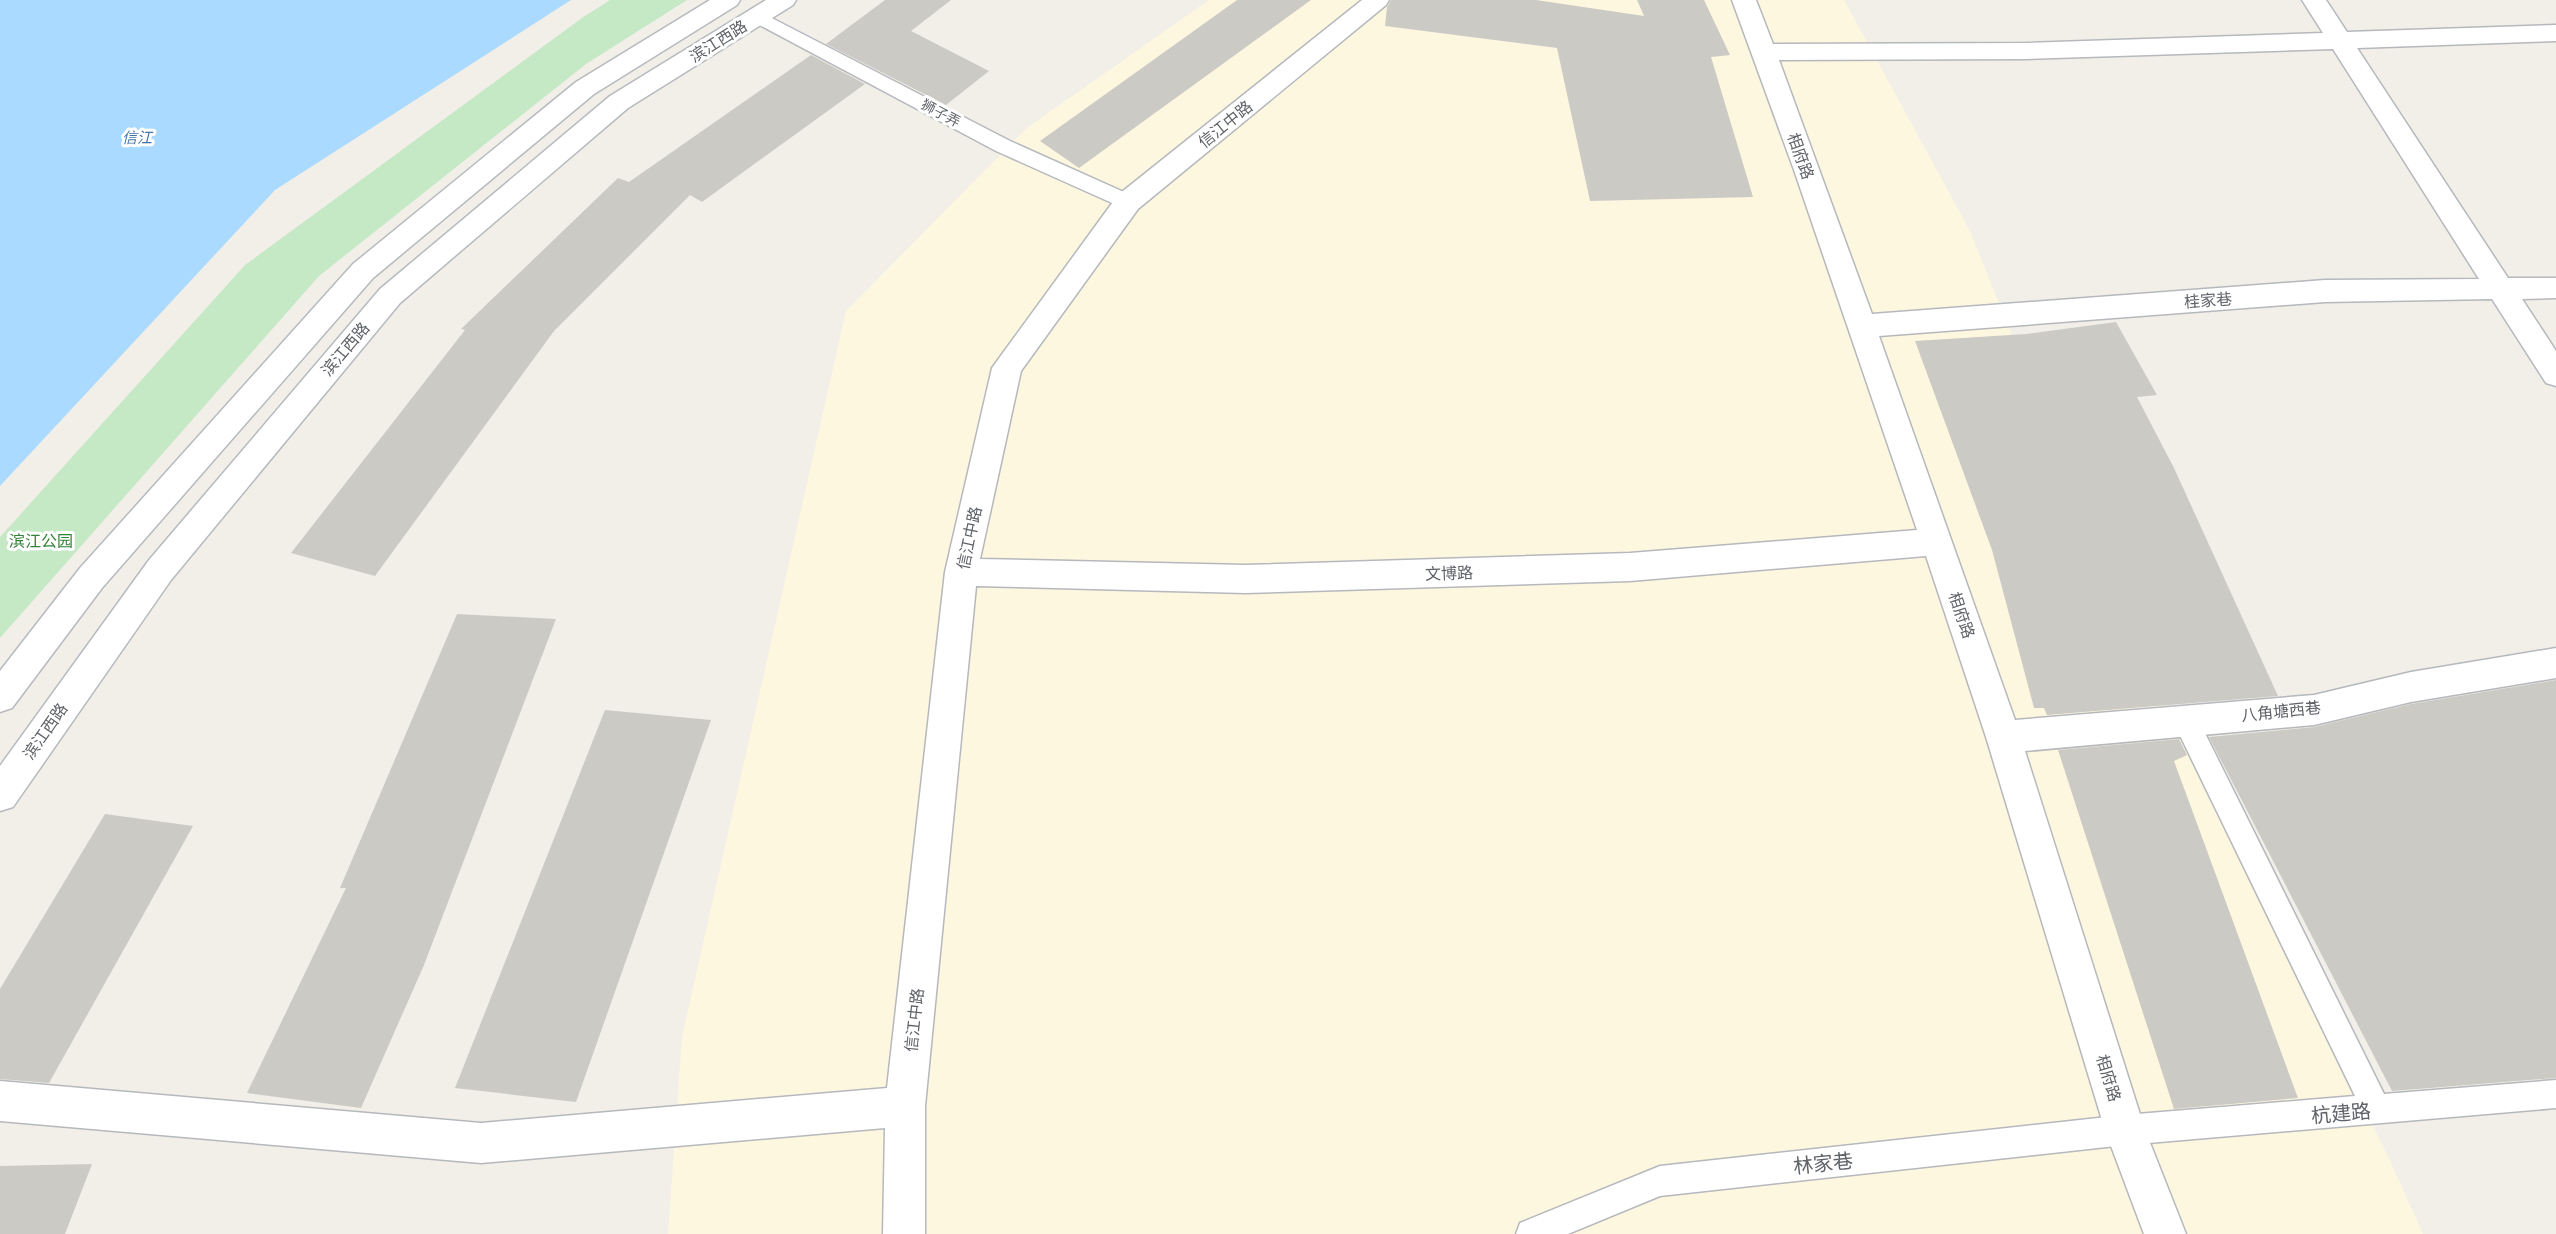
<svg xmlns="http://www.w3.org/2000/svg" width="2556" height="1234" font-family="'Archivo Narrow','Noto Sans SC',sans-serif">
	<rect width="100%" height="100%" fill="#f1efe8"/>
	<polygon fill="#fef7e0" points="1209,0 1844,0 1970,231 2146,670 2390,1161 2423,1234 668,1234 682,1037 846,311 1027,128"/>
	<polygon fill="#c5e8c5" points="610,0 687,0 586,64 319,276 0,638 0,537 245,265 582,18"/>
	<polygon fill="#aadaff" points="0,0 571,0 275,190 0,486"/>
	<g fill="#cccac5">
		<polygon points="885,0 951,0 911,31 989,71 946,105 826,44"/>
		<polygon points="1237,0 1311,0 1079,168 1040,141"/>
		<polygon points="1391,0 1536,0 1644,16 1637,0 1704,0 1730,55 1711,57 1753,197 1590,201 1557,48 1385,26 1387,7"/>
		<polygon points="811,55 865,84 702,202 690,195 554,331 375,576 291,553 465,330 461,329 618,178 629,182"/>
		<polygon points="2116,322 2157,395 2137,397 2174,468 2278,696 2047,715 2044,708 2034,708 1992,550 1915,341 2026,334"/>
		<polygon points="457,614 556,619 424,965 361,1108 247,1093 346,888 340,888"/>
		<polygon points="2556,680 2556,1078 2392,1091 2209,737 2314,727 2411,704"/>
		<polygon points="605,710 711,720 576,1102 455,1088"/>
		<polygon points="2179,739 2187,755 2174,761 2298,1098 2174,1109 2058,750"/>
		<polygon points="105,814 193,826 49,1083 0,1079 0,989"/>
		<polygon points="92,1164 65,1234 0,1234 0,1166"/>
	</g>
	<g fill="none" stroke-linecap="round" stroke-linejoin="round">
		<defs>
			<g id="service">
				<polygon points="758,11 1010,141 1135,197 1138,202 1135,207 1128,209 1121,207 996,151 752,21 749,17 752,13"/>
				<polygon points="2186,710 2195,713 2384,1094 2556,1080 2556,1108 2125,1145 1660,1196 1568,1234 1516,1234 1520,1223 1660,1166 2125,1115 2355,1096 2173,721 2177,713"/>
			</g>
			<path id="minor" d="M1362 0H1389L1386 5 1138 209 1021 371 980 559 1245 565 1630 553 1917 530 1794 170 1732 0H1756L1773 44 2026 43 2323 33 2302 0H2326L2347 32 2556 25V41L2357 48 2508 278H2556V298L2522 299 2556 351V386L2546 383 2492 299 2325 302 1879 336 2015 720 2314 695 2411 672 2556 648V678L2411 702 2314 725 2025 751 2145 1130 2186 1234H2144L2105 1130 1986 737 1926 556 1630 581 1245 593 976 586 925 1106V1234H883L885 1128 481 1163 0 1121V1081L481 1123 887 1088 945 572 992 368 1118 195ZM2333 49 2479 279 2325 280 1872 314 1779 60 2026 59Z"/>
			<g id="secondary">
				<polygon points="710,0 740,0 737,5 594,94 373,278 102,588 12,708 0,712 0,671 80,568 353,264 576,82"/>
				<polygon points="766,0 796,0 793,5 628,108 400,303 171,580 13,807 0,811 0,766 149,560 380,289 610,96"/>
			</g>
		</defs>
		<use href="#service" stroke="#b5b8bc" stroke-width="3"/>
		<use href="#minor" stroke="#b5b8bc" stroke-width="3"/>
		<use href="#secondary" stroke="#b6babf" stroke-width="3"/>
		<use href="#service" fill="#fff" fill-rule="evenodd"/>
		<use href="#minor" fill="#fff" fill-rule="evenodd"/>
		<use href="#secondary" fill="#fff" fill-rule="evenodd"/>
	</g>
	<g text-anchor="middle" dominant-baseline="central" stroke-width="6" stroke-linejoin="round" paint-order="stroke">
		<g font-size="14" fill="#5f6368" stroke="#fff">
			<text transform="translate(941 113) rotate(28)">狮子弄</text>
		</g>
		<g font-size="15" font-style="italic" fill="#4174aa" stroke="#fff">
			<text x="137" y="137">信江</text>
		</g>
		<g font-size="16" fill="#5f6368" stroke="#fff">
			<text transform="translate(718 41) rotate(-32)">滨江西路</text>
			<text transform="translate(1225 124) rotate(-39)">信江中路</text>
			<text transform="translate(1801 156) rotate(70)">相府路</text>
			<text transform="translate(2208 300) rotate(-4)">桂家巷</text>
			<text transform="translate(345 349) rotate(-50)">滨江西路</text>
			<text transform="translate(969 538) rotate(-78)">信江中路</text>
			<text transform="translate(1449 573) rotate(-2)">文博路</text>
			<text transform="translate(1962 615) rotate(71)">相府路</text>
			<text transform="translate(2281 711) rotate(-6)">八角塘西巷</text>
			<text transform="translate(45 731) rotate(-55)">滨江西路</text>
			<text transform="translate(914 1020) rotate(-84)">信江中路</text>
			<text transform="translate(2109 1078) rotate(73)">相府路</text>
		</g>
		<g font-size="16" fill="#348238" stroke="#fff">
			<text x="41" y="541">滨江公园</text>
		</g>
		<g font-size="20" fill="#5f6368" stroke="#fff">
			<text transform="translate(2341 1113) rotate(-5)">杭建路</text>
			<text transform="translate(1823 1163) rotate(-6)">林家巷</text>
		</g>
	</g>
</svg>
